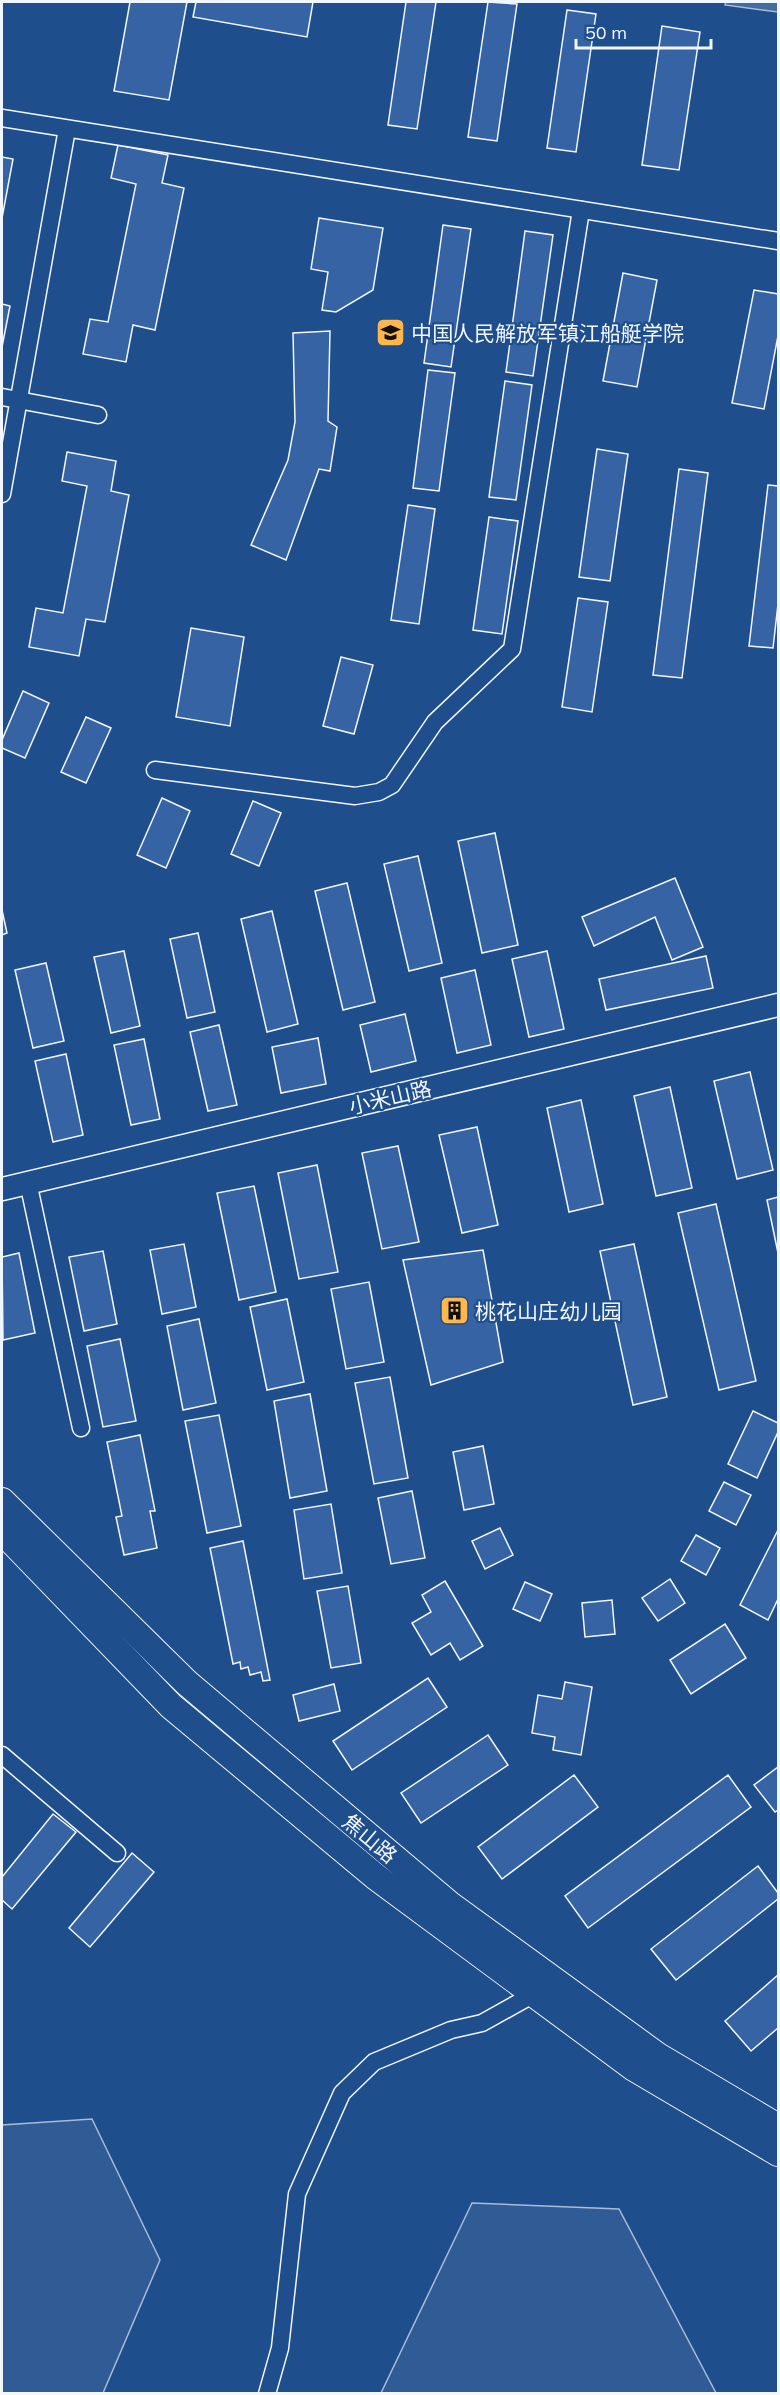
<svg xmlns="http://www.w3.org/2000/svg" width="780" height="2395" font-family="Mulish,'Noto Sans SC',sans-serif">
	<rect width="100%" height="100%" fill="#1f4e8c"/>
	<g fill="#305b95" stroke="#a8bbd7" stroke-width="1.5">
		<polygon points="92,2119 160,2260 103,2393 2,2393 2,2125"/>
		<polygon points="472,2203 619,2209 716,2393 381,2393"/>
	</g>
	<polygon fill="#446ba0" stroke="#a8bbd7" stroke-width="1.5" points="726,2 778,2 778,12 725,5"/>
	<g fill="#3563a3" stroke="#f2f6ff" stroke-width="1.5">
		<polygon points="130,2 187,2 169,100 114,91"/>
		<polygon points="196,2 313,2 307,37 193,17"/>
		<polygon points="406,2 436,2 417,129 388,125"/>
		<polygon points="488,2 517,4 497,141 468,137"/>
		<polygon points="567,10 596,14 576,152 547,148"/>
		<polygon points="662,26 700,32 679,170 642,165"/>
		<polygon points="118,145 168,155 162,183 184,188 155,330 133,325 126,362 83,354 90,319 108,322 136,184 111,178"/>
		<polygon points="2,157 13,159 2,218"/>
		<polygon points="319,218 383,228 373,290 336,312 322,310 328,272 311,269"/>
		<polygon points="443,225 471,229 451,367 424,363"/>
		<polygon points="525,231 553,235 533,376 506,372"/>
		<polygon points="623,273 657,280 637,387 603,381"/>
		<polygon points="754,290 778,294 778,336 764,409 732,403"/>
		<polygon points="2,304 10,306 2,347"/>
		<polygon points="330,331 328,421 337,427 330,471 319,469 286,560 251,545 288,460 295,422 293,333"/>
		<polygon points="428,370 455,373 439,491 413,488"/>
		<polygon points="505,381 532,385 516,500 489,497"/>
		<polygon points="597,449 628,454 610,581 579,577"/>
		<polygon points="67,452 116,461 111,491 129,495 105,622 86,619 79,656 29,647 36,608 63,613 87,486 62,481"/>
		<polygon points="679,469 708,473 682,678 653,675"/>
		<polygon points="768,485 778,486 778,604 773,648 749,646"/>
		<polygon points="408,505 435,509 419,624 391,620"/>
		<polygon points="489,517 518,521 502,634 473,630"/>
		<polygon points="578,598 608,602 592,712 562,707"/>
		<polygon points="191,628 244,637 230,726 176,717"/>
		<polygon points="341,657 373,665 354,734 323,726"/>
		<polygon points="23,691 49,703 25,758 2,748 2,740"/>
		<polygon points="86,717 111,728 86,783 61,772"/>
		<polygon points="162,798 190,811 166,868 137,855"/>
		<polygon points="253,801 281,813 259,866 231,854"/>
		<polygon points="495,833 518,945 482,953 458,841"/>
		<polygon points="418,856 442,963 409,971 384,864"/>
		<polygon points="675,878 703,947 672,960 655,917 594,946 582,917"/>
		<polygon points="347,883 375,1002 343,1010 315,891"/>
		<polygon points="2,910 7,933 2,935"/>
		<polygon points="272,911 298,1024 267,1032 241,919"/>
		<polygon points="198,933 215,1012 187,1018 170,939"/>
		<polygon points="124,951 140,1026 111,1033 94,957"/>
		<polygon points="547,951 564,1029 529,1037 512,959"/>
		<polygon points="706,956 713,988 606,1010 599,979"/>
		<polygon points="46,963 64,1041 33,1048 15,970"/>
		<polygon points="475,970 491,1045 457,1053 441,978"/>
		<polygon points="405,1014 416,1061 371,1072 360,1025"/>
		<polygon points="219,1025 237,1105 208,1111 190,1032"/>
		<polygon points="318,1038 326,1084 281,1093 272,1047"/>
		<polygon points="144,1039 160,1119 131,1125 114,1045"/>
		<polygon points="66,1054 83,1135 53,1142 35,1061"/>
		<polygon points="750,1072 773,1170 737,1179 714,1081"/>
		<polygon points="670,1087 692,1188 656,1196 634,1096"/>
		<polygon points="581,1100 603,1204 569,1212 547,1108"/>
		<polygon points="477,1127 498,1225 462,1233 439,1135"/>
		<polygon points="398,1146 419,1242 382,1249 362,1153"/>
		<polygon points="317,1165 338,1272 299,1279 278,1173"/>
		<polygon points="254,1186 276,1292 239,1300 217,1193"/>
		<polygon points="778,1197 778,1253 767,1200"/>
		<polygon points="716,1204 756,1381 719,1390 678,1213"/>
		<polygon points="184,1244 196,1307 162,1314 150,1250"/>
		<polygon points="634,1244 667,1397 633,1405 600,1251"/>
		<polygon points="483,1250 503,1362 431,1385 403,1260"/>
		<polygon points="103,1251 117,1324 84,1331 69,1257"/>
		<polygon points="19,1253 35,1333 3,1340 2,1257"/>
		<polygon points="369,1282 384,1362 346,1369 331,1289"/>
		<polygon points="287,1299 304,1382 267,1390 250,1307"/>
		<polygon points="199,1319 216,1403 183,1410 167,1326"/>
		<polygon points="120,1339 136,1421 103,1427 87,1346"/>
		<polygon points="390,1377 408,1478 374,1484 355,1383"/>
		<polygon points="310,1394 327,1491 290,1498 274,1401"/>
		<polygon points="753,1411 778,1423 778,1432 757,1478 728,1464"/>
		<polygon points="219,1415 241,1526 207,1533 185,1421"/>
		<polygon points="140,1435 155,1511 150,1511 157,1548 124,1555 116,1517 122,1516 107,1442"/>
		<polygon points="483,1446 494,1504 464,1510 453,1452"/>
		<polygon points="724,1482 751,1495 736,1525 709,1511"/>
		<polygon points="412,1491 425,1558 391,1564 378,1498"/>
		<polygon points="331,1504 342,1573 304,1579 294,1510"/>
		<polygon points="500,1528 513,1555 485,1569 472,1541"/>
		<polygon points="778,1530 778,1599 768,1620 740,1605"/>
		<polygon points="696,1535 720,1548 706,1575 681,1561"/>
		<polygon points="243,1541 270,1680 263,1681 261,1672 250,1675 248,1667 241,1669 240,1662 233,1664 210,1548"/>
		<polygon points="670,1579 685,1603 658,1621 642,1598"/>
		<polygon points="445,1581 483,1646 460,1660 450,1643 431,1655 412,1623 431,1612 422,1595"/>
		<polygon points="525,1582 552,1594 540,1621 513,1609"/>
		<polygon points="348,1586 361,1663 331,1668 317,1591"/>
		<polygon points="612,1600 615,1634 585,1637 582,1603"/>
		<polygon points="725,1624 746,1658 691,1694 670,1660"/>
		<polygon points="428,1678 447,1707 352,1770 333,1741"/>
		<polygon points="565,1682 592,1687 581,1755 553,1750 555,1737 532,1733 538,1695 562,1699"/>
		<polygon points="334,1684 340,1711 299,1721 293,1695"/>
		<polygon points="488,1735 508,1765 421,1823 401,1793"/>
		<polygon points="778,1767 778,1810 775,1812 754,1785"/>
		<polygon points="574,1775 598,1807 502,1879 478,1847"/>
		<polygon points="728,1775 751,1807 588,1928 565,1896"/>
		<polygon points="53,1814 76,1832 12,1909 2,1900 2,1877"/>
		<polygon points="132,1853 154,1872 90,1947 69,1928"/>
		<polygon points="758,1866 778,1893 778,1899 676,1980 651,1949"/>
		<polygon points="778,1975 778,2028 751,2051 725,2021"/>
	</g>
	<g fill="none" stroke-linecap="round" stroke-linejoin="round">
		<defs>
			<g id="street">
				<polyline points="2,118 778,241"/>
				<polyline points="2,397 98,415"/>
				<polyline points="2,494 67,129"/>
				<polyline points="155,770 355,796 379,792 392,785 435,722 512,649 581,210"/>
				<polyline points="28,1182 81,1428"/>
				<polyline points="2,1755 117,1853"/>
				<polyline points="267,2394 280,2348 297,2194 342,2093 374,2062 451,2030 482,2023 534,1994"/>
			</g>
			<polyline id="secondary" points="2,1189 778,1005"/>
			<g id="primary">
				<polyline points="2,1501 187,1683 449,1904 658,2056 778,2127"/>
				<polyline points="2,1531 171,1706 376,1877 634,2068 778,2153"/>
			</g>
		</defs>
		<use href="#street" stroke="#f2f6ff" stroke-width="19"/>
		<use href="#secondary" stroke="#f2f6ff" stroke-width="25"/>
		<use href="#primary" stroke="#f2f6ff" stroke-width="28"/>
		<use href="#street" stroke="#1f4e8c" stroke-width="16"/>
		<use href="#secondary" stroke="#1f4e8c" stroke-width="22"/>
		<use href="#primary" stroke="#1f4e8c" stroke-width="26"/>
	</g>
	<defs>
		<symbol id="university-square" viewBox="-11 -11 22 22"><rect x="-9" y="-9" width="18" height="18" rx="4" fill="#ffb74d" stroke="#1f4e8c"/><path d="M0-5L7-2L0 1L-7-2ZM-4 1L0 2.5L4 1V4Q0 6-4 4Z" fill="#111"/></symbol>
		<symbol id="building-square" viewBox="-11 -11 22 22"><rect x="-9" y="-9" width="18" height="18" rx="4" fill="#ffb74d" stroke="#1f4e8c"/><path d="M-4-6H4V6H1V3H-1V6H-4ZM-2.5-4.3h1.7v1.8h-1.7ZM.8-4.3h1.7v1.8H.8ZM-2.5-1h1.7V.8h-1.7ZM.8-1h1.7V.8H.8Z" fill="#111"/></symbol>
	</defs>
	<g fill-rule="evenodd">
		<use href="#university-square" x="374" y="316" width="33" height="33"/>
		<use href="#building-square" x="438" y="1294" width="33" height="33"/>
	</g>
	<g text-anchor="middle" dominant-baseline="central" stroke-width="4.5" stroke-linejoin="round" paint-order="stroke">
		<g font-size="21" fill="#f2f6ff" stroke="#1f4e8c" text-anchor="start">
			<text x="411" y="333">中国人民解放军镇江船艇学院</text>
			<text x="475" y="1311">桃花山庄幼儿园</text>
		</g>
		<g font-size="21" fill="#f2f6ff" stroke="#1f4e8c">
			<text transform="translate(390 1097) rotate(-13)">小米山路</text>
			<text transform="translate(370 1838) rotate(40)">焦山路</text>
		</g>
	</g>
	<rect width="780" height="2395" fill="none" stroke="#f2f6ff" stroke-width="6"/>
	<path d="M576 39v9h135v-9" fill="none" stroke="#f2f6ff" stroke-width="3"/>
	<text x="585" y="39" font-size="18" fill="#f2f6ff" stroke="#1f4e8c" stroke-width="4.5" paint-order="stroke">50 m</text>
</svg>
